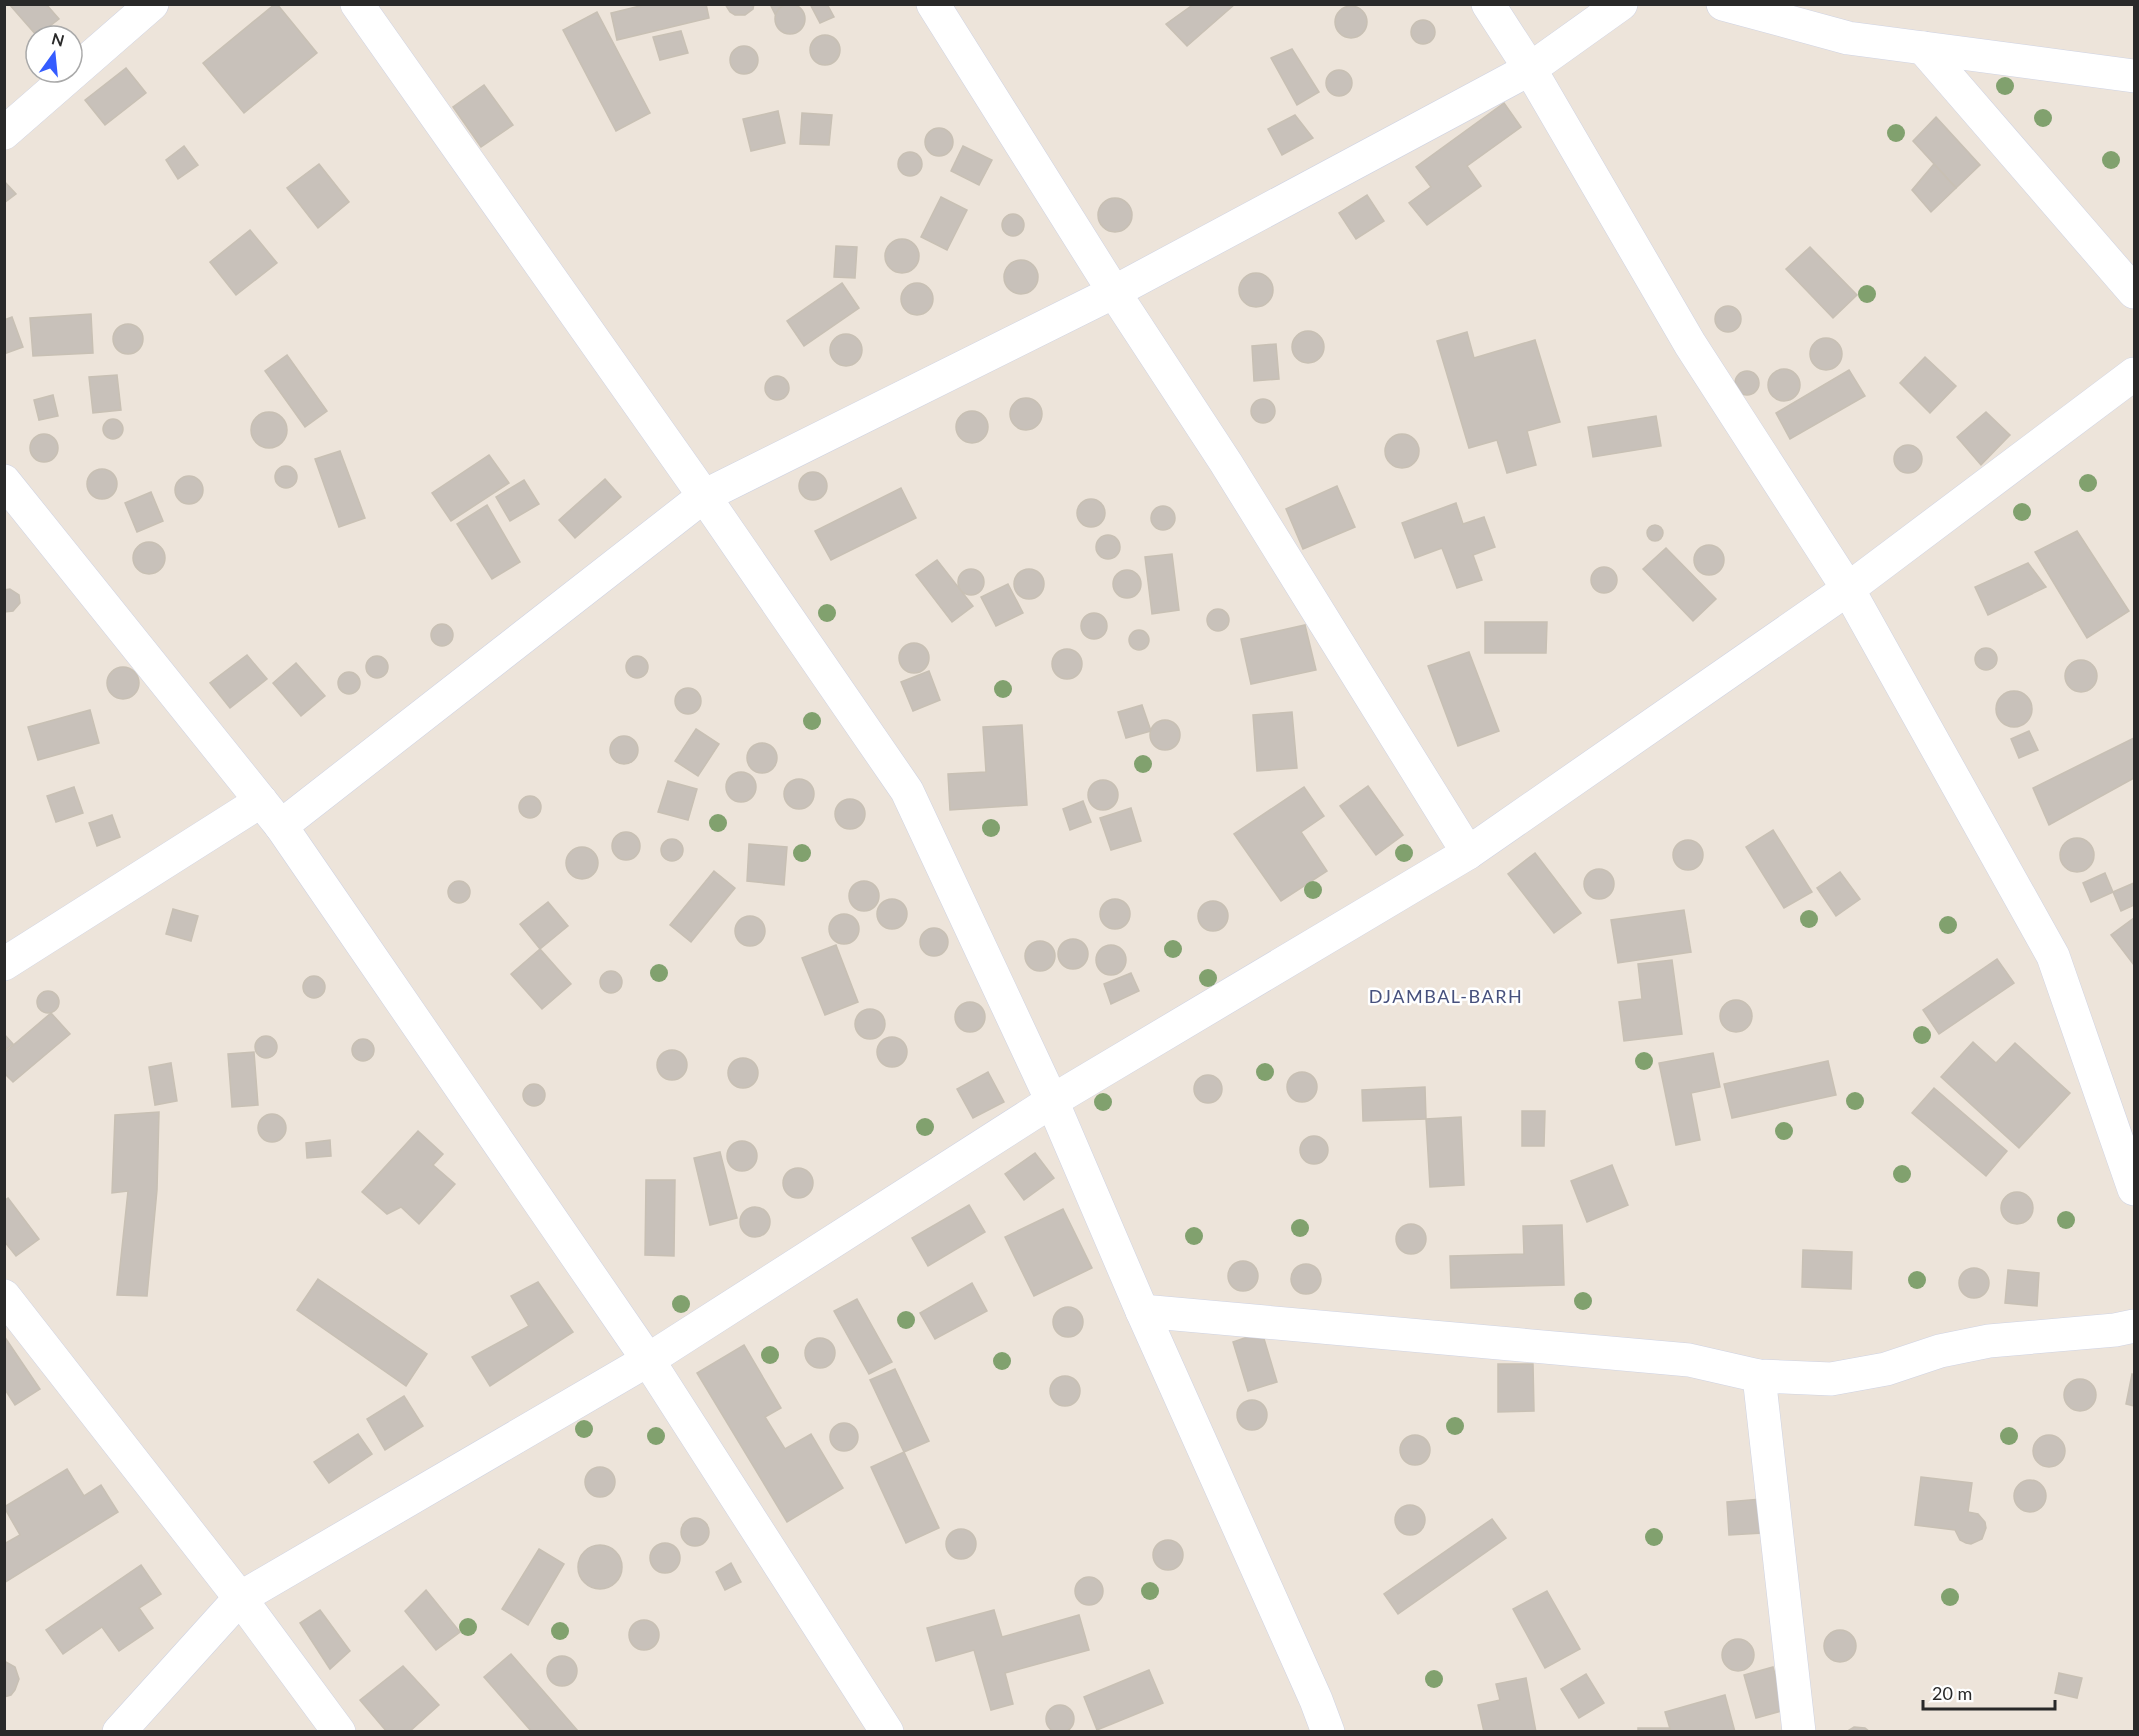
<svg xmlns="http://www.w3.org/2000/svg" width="2139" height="1736" font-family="Lato,sans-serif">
	<rect width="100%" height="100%" fill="#ede4da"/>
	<g fill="#c8c1ba" stroke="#c8c0b4" stroke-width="1.5">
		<polygon points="9,4 46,4 59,19 37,36"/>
		<polygon points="275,4 277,4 317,53 244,113 203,63"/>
		<polygon points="648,4 706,4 709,18 617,40 611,13"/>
		<polygon points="725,4 754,4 753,9 745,15 735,15 730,12"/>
		<polygon points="770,4 788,4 775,14"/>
		<polygon points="810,4 827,4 834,17 820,23"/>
		<polygon points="1194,4 1235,4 1187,46 1166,24"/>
		<circle cx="790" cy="19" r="15"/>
		<circle cx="1351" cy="22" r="16"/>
		<polygon points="597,12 650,113 616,131 563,30"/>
		<circle cx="1423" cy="32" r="12"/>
		<polygon points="681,31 688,53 660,60 653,37"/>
		<circle cx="825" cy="50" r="15"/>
		<circle cx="744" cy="60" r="14"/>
		<polygon points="1292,49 1319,92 1297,105 1271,58"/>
		<polygon points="126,68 146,93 105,125 85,100"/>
		<circle cx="1339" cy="83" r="13"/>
		<polygon points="484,85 513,125 481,147 453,107"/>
		<polygon points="1504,103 1521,127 1467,166 1481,186 1427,225 1409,203 1431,187 1416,167"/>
		<polygon points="778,111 785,143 751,151 743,119"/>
		<polygon points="802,113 832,115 829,145 800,144"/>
		<polygon points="1295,115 1313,138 1282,155 1268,129"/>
		<polygon points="1936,117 1980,165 1956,188 1913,141"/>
		<circle cx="939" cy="142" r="14"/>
		<polygon points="184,146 198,165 178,179 166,160"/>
		<polygon points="963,146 992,160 979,185 951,171"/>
		<circle cx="910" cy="164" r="12"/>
		<polygon points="319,164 349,202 318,228 287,188"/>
		<polygon points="1934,164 1956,188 1931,212 1912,190"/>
		<polygon points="4,181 16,194 4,203"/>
		<polygon points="1367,195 1384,221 1356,239 1339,213"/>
		<polygon points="941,197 967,210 947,250 921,237"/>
		<circle cx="1115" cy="215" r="17"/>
		<circle cx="1013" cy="225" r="11"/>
		<polygon points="250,230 277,263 236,295 210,262"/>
		<circle cx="902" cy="256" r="17"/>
		<polygon points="836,246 857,247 855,278 834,277"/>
		<polygon points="1810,247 1857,295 1833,318 1786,269"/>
		<circle cx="1021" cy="277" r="17"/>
		<circle cx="1256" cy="290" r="17"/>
		<circle cx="917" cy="299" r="16"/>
		<polygon points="842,283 859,308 804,346 787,321"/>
		<circle cx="1728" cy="319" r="13"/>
		<polygon points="91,314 93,353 33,356 30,318"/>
		<polygon points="12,317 23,347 4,354 4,320"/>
		<circle cx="128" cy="339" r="15"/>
		<circle cx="1308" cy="347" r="16"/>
		<polygon points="1467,332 1474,358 1535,340 1560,422 1527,431 1536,465 1507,473 1497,440 1469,448 1437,341"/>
		<circle cx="846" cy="350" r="16"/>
		<circle cx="1826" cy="354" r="16"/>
		<polygon points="1276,344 1279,379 1254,381 1252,346"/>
		<polygon points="287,355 327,411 305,427 265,371"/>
		<polygon points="1925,357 1956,386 1930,413 1900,383"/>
		<circle cx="1784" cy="385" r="16"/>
		<polygon points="1849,370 1865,396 1790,439 1776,413"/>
		<circle cx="1747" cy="383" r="12"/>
		<polygon points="117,375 121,410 93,413 89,377"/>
		<circle cx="777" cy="388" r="12"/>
		<polygon points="53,395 58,416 39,420 34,400"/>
		<circle cx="1026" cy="414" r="16"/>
		<circle cx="1263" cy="411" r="12"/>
		<circle cx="972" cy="427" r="16"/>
		<circle cx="269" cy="430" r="18"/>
		<polygon points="1986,412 2010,435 1981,465 1957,437"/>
		<polygon points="1656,416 1661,446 1593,457 1588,427"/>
		<circle cx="113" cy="429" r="10"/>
		<circle cx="1402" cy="451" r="17"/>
		<circle cx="44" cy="448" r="14"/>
		<circle cx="1908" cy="459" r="14"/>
		<polygon points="340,451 365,518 339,527 315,459"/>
		<polygon points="489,455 509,483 451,521 432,493"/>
		<circle cx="286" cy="477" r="11"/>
		<circle cx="102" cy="484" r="15"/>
		<circle cx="813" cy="486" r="14"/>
		<circle cx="189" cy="490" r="14"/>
		<polygon points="605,479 621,497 575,538 559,520"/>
		<polygon points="524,480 539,504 510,521 496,497"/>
		<polygon points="1337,486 1355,527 1303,549 1286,509"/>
		<polygon points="901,488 916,518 831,560 815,531"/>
		<polygon points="151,492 163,521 137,532 125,503"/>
		<circle cx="1091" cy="513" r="14"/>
		<polygon points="1456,503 1463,524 1484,517 1495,547 1473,555 1482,580 1457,588 1442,548 1415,558 1402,523"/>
		<polygon points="487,505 520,562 492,579 457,524"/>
		<circle cx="1163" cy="518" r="12"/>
		<circle cx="1655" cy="533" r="8"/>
		<polygon points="2077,531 2129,611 2087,638 2035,552"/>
		<circle cx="1108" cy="547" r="12"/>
		<circle cx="149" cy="558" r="16"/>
		<circle cx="1709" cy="560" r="15"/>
		<polygon points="1666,548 1716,599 1693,621 1643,569"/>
		<polygon points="1172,554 1179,610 1152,614 1145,557"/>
		<polygon points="937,560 973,606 952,622 916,575"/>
		<polygon points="2028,563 2046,587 1988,615 1975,587"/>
		<circle cx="1604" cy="580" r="13"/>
		<circle cx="971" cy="582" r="13"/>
		<circle cx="1029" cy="584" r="15"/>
		<circle cx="1127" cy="584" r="14"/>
		<polygon points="1008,584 1023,613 996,626 981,597"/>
		<polygon points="10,589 19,595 20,603 13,611 5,612 4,590"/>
		<circle cx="1218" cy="620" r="11"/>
		<circle cx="1094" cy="626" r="13"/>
		<polygon points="1485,622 1547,622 1546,653 1485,653"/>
		<circle cx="442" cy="635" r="11"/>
		<polygon points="1305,625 1316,670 1251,684 1241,639"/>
		<circle cx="1139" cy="640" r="10"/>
		<circle cx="914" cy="658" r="15"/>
		<circle cx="1986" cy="659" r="11"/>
		<circle cx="1067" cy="664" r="15"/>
		<polygon points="1469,652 1499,731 1458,746 1428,666"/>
		<polygon points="247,655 267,679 230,708 210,683"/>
		<circle cx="377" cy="667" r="11"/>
		<circle cx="637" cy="667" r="11"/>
		<circle cx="2081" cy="676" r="16"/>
		<polygon points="296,663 325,696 301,716 273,683"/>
		<circle cx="123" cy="683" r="16"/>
		<polygon points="929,671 940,700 913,711 901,682"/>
		<circle cx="349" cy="683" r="11"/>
		<circle cx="688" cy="701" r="13"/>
		<circle cx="2014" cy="709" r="18"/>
		<polygon points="1142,705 1151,731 1126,738 1118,712"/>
		<polygon points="90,710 99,743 38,760 28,727"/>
		<polygon points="1292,712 1297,768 1257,771 1253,715"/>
		<circle cx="1165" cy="735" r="15"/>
		<polygon points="1022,725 1027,805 950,810 948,774 986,772 983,727"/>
		<polygon points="696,729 719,744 698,776 675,761"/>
		<polygon points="2029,731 2038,750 2019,758 2011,739"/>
		<circle cx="624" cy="750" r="14"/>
		<polygon points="2134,738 2134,778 2049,825 2033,788"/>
		<circle cx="762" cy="758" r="15"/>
		<circle cx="741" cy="787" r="15"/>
		<circle cx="799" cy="794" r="15"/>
		<circle cx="1103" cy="795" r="15"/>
		<polygon points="668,781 697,789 688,820 658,812"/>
		<polygon points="1368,786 1403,835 1376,855 1340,806"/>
		<polygon points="74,787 83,813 56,822 47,796"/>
		<polygon points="1304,787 1324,816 1301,832 1327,871 1281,901 1234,834"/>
		<circle cx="530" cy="807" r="11"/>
		<circle cx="850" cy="814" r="15"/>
		<polygon points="1083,801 1091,822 1070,830 1063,809"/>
		<polygon points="1131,808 1141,841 1111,850 1100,818"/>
		<polygon points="112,815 120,837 97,846 89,823"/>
		<polygon points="1773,830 1812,892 1784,908 1746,847"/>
		<circle cx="626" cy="846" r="14"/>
		<circle cx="2077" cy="855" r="17"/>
		<circle cx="672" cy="850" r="11"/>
		<circle cx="1688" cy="855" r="15"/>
		<polygon points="749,844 787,847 784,885 747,881"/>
		<circle cx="582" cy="863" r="16"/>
		<polygon points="1535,853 1581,913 1554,933 1508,874"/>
		<circle cx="1599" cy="884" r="15"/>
		<polygon points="714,871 735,888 691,942 670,925"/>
		<polygon points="1840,872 1860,899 1836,916 1817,888"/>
		<polygon points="2105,873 2113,892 2091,902 2083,883"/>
		<circle cx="459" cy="892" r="11"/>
		<circle cx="864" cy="896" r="15"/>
		<polygon points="2134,883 2134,905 2121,911 2113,892"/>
		<circle cx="1115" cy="914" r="15"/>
		<circle cx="892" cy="914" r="15"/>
		<circle cx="1213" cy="916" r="15"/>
		<polygon points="548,902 568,926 540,949 520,924"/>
		<polygon points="173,909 198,916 191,941 166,934"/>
		<polygon points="1684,910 1691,952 1618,963 1611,920"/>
		<circle cx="844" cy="929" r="15"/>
		<circle cx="750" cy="931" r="15"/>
		<polygon points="2134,918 2134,965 2111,935"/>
		<circle cx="934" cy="942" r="14"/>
		<circle cx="1073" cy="954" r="15"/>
		<circle cx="1040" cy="956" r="15"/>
		<polygon points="836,945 858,1002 825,1015 802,958"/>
		<circle cx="1111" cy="960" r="15"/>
		<polygon points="540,949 571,984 542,1009 511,974"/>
		<polygon points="1997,959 2014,983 1939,1034 1923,1010"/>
		<polygon points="1672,960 1682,1034 1624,1041 1619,1002 1642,999 1638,964"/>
		<circle cx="611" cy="982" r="11"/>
		<polygon points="1131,973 1139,991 1111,1004 1104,984"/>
		<circle cx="314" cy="987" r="11"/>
		<circle cx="48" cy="1002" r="11"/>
		<circle cx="1736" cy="1016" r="16"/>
		<circle cx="970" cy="1017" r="15"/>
		<circle cx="870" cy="1024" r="15"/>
		<polygon points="51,1013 70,1034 13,1082 4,1073 4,1053"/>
		<polygon points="4,1034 13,1044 4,1051"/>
		<circle cx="266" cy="1047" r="11"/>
		<circle cx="892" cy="1052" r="15"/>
		<circle cx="363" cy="1050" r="11"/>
		<polygon points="1973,1042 1996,1063 2015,1043 2070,1093 2019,1148 1941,1077"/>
		<circle cx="672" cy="1065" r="15"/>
		<polygon points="254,1052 258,1105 232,1107 228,1054"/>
		<polygon points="1713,1053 1720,1087 1691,1093 1700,1140 1676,1145 1659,1063"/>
		<circle cx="743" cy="1073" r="15"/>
		<polygon points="1828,1061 1836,1095 1732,1118 1724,1084"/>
		<polygon points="171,1063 177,1101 155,1105 149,1067"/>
		<polygon points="988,1072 1004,1102 973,1118 957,1089"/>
		<circle cx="1302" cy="1087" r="15"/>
		<circle cx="1208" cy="1089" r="14"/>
		<circle cx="534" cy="1095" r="11"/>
		<polygon points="1425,1087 1426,1119 1363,1121 1362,1090"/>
		<polygon points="1934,1088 2007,1151 1986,1176 1912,1113"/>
		<polygon points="1522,1111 1545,1111 1544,1146 1522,1146"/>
		<polygon points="159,1112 157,1190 147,1296 117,1295 128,1191 112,1193 115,1115"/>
		<circle cx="272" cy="1128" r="14"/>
		<polygon points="1461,1117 1464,1185 1430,1187 1426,1119"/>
		<polygon points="418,1131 443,1154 433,1165 455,1184 419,1224 401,1207 387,1214 362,1192"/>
		<circle cx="1314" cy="1150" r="14"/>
		<polygon points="330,1140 331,1156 307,1158 306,1143"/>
		<circle cx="742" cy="1156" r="15"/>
		<polygon points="720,1152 737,1218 710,1225 694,1158"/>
		<polygon points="1035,1153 1054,1178 1024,1200 1005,1174"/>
		<polygon points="1612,1165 1628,1205 1587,1222 1571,1181"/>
		<circle cx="798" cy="1183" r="15"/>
		<polygon points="646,1180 675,1180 674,1256 645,1255"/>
		<circle cx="2017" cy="1208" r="16"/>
		<polygon points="8,1198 39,1239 16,1256 4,1241 4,1201"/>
		<polygon points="969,1205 985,1232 928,1266 912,1238"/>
		<circle cx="755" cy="1222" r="15"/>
		<polygon points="1063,1209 1092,1268 1034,1296 1005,1237"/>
		<circle cx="1411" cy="1239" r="15"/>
		<polygon points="1562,1225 1564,1285 1451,1288 1450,1256 1524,1254 1523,1226"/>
		<polygon points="1803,1250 1852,1252 1851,1289 1802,1287"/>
		<circle cx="1243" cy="1276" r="15"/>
		<circle cx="1306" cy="1279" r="15"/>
		<circle cx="1974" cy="1283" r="15"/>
		<polygon points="2008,1270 2039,1273 2037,1306 2005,1303"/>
		<polygon points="318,1279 427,1354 406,1386 297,1310"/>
		<polygon points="538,1282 573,1332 490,1386 472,1357 529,1326 511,1296"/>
		<polygon points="972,1283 987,1311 935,1339 920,1313"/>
		<polygon points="857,1299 892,1362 869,1374 834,1311"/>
		<circle cx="1068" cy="1322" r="15"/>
		<polygon points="1262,1332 1277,1382 1248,1391 1233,1342"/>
		<polygon points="4,1336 40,1389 15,1405 4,1388"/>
		<circle cx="820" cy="1353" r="15"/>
		<polygon points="744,1345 781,1408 765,1417 785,1449 811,1434 843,1488 787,1522 697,1373"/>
		<polygon points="1498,1364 1533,1364 1534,1411 1498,1412"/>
		<polygon points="895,1369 929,1441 904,1452 870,1380"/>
		<polygon points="2132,1374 2134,1375 2134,1406 2126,1404"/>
		<circle cx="1065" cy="1391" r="15"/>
		<circle cx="2080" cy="1395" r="16"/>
		<polygon points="404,1396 423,1426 385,1450 367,1419"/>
		<circle cx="1252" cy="1415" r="15"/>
		<circle cx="844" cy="1437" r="14"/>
		<polygon points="358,1434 372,1454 329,1483 314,1462"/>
		<circle cx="2049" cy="1451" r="16"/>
		<circle cx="1415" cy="1450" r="15"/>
		<polygon points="904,1452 939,1528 906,1543 871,1467"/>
		<circle cx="600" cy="1482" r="15"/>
		<polygon points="67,1469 84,1496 101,1485 118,1512 4,1583 4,1544 20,1535 4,1507"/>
		<polygon points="1921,1477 1972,1483 1968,1512 1978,1514 1985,1522 1986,1528 1982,1539 1971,1544 1966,1543 1960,1540 1955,1530 1915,1525"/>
		<circle cx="2030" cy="1496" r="16"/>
		<polygon points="1761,1499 1763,1533 1729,1535 1727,1502"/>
		<circle cx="1410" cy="1520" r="15"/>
		<circle cx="695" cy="1532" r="14"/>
		<polygon points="1492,1519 1506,1538 1398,1614 1384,1594"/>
		<circle cx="961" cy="1544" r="15"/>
		<circle cx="1168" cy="1555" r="15"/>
		<circle cx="665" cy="1558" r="15"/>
		<circle cx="600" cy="1567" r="22"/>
		<polygon points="539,1549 564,1564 528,1625 502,1609"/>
		<polygon points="731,1563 741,1582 725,1590 716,1572"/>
		<polygon points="141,1565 161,1594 139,1608 153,1628 119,1651 102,1627 63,1654 46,1630"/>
		<circle cx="1089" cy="1591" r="14"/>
		<polygon points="426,1590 460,1632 436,1650 405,1611"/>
		<polygon points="1547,1591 1580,1649 1545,1668 1513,1609"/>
		<polygon points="320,1610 350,1651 330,1669 300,1623"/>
		<polygon points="994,1610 1002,1637 1079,1615 1089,1650 1005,1673 1013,1704 991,1710 974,1650 936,1661 927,1628"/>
		<circle cx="644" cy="1635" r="15"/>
		<circle cx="1840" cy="1646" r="16"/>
		<circle cx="1738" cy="1655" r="16"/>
		<polygon points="511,1654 578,1731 578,1732 532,1732 484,1677"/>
		<circle cx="562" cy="1671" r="15"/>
		<polygon points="4,1661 15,1667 19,1679 15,1690 11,1695 4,1697"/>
		<polygon points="403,1666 439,1705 409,1732 387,1732 360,1700"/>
		<polygon points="1773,1667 1785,1710 1756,1718 1744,1675"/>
		<polygon points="1149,1670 1163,1703 1097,1730 1084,1697"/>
		<polygon points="2059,1673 2082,1678 2077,1698 2055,1693"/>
		<polygon points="1586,1674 1604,1703 1579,1718 1561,1689"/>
		<polygon points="1526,1678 1536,1732 1484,1732 1478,1705 1500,1700 1496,1684"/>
		<polygon points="1725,1695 1735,1732 1671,1732 1665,1712"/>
		<circle cx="1060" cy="1719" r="14"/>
		<polygon points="1854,1727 1865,1728 1870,1732 1846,1732"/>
		<rect x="1638" y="1728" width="32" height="4"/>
	</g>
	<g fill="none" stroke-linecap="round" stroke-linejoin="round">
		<defs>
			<g id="street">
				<polyline points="357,4 704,496 907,791 1052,1101 1468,853"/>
				<polyline points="1488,4 1530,69 1690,344 1848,589 2053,956 2134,1189"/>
				<polyline points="1621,4 1530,69 1114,292 1226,463 1468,853 1848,589 2134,374"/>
				<polyline points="1723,4 1848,38 2134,76"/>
				<polyline points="1923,48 2134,292"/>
				<polyline points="4,133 152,4"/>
				<polyline points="4,481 281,826 648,1360 887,1732"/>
				<polyline points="281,826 704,496 1114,292 933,4"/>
				<polyline points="4,964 261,801"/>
				<polyline points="4,1296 240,1598 339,1732"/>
				<polyline points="1142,1311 1689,1360 1759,1376 1831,1379 1886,1369 1940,1351 1989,1341 2115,1330 2134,1326"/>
				<polyline points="1759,1376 1799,1732"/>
				<polyline points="119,1732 240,1598 648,1360 1052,1101 1142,1311 1316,1700 1328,1732"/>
			</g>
		</defs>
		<use href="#street" stroke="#cfd3e3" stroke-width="34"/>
		<use href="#street" stroke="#fff" stroke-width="33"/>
	</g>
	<g fill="#81a16e">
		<circle cx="2005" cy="86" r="9"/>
		<circle cx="2043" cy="118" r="9"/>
		<circle cx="1896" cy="133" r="9"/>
		<circle cx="2111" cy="160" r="9"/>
		<circle cx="1867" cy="294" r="9"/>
		<circle cx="2088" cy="483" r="9"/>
		<circle cx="2022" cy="512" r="9"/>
		<circle cx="827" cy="613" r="9"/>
		<circle cx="1003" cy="689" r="9"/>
		<circle cx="812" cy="721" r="9"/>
		<circle cx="1143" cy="764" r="9"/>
		<circle cx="718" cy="823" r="9"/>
		<circle cx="991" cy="828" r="9"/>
		<circle cx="802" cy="853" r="9"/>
		<circle cx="1404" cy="853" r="9"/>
		<circle cx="1313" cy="890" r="9"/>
		<circle cx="1809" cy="919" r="9"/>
		<circle cx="1948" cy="925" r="9"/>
		<circle cx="1173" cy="949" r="9"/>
		<circle cx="659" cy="973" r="9"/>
		<circle cx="1208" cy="978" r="9"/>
		<circle cx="1922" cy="1035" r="9"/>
		<circle cx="1644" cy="1061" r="9"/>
		<circle cx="1265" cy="1072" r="9"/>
		<circle cx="1855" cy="1101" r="9"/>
		<circle cx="1103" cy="1102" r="9"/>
		<circle cx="925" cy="1127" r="9"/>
		<circle cx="1784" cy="1131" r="9"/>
		<circle cx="1902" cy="1174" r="9"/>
		<circle cx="2066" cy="1220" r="9"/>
		<circle cx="1300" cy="1228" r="9"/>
		<circle cx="1194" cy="1236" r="9"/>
		<circle cx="1917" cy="1280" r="9"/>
		<circle cx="1583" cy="1301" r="9"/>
		<circle cx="681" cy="1304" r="9"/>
		<circle cx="906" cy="1320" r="9"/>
		<circle cx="770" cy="1355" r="9"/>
		<circle cx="1002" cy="1361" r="9"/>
		<circle cx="1455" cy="1426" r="9"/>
		<circle cx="584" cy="1429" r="9"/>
		<circle cx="656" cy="1436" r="9"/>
		<circle cx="2009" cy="1436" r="9"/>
		<circle cx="1654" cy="1537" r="9"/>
		<circle cx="1150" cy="1591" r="9"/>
		<circle cx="1950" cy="1597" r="9"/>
		<circle cx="468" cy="1627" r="9"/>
		<circle cx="560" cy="1631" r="9"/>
		<circle cx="1434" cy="1679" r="9"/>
	</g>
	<g text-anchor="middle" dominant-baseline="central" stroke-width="5" stroke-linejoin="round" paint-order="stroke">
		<g font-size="18" letter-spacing="1.5" fill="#47517d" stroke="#fff">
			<text x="1446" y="996">DJAMBAL-BARH</text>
		</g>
	</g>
	<rect width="2139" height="1736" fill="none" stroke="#292929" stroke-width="12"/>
	<g transform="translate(54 54) rotate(15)"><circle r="28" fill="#ffffff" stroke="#a9a9a9" stroke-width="1.5"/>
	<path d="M0-4.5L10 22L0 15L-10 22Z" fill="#355cff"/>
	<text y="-9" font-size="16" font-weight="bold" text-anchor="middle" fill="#292929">N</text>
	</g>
	<path d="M1923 1700v9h132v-9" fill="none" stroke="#292929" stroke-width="3"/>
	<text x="1932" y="1700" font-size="18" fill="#292929" stroke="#ffffff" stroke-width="4.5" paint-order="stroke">20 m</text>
</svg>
